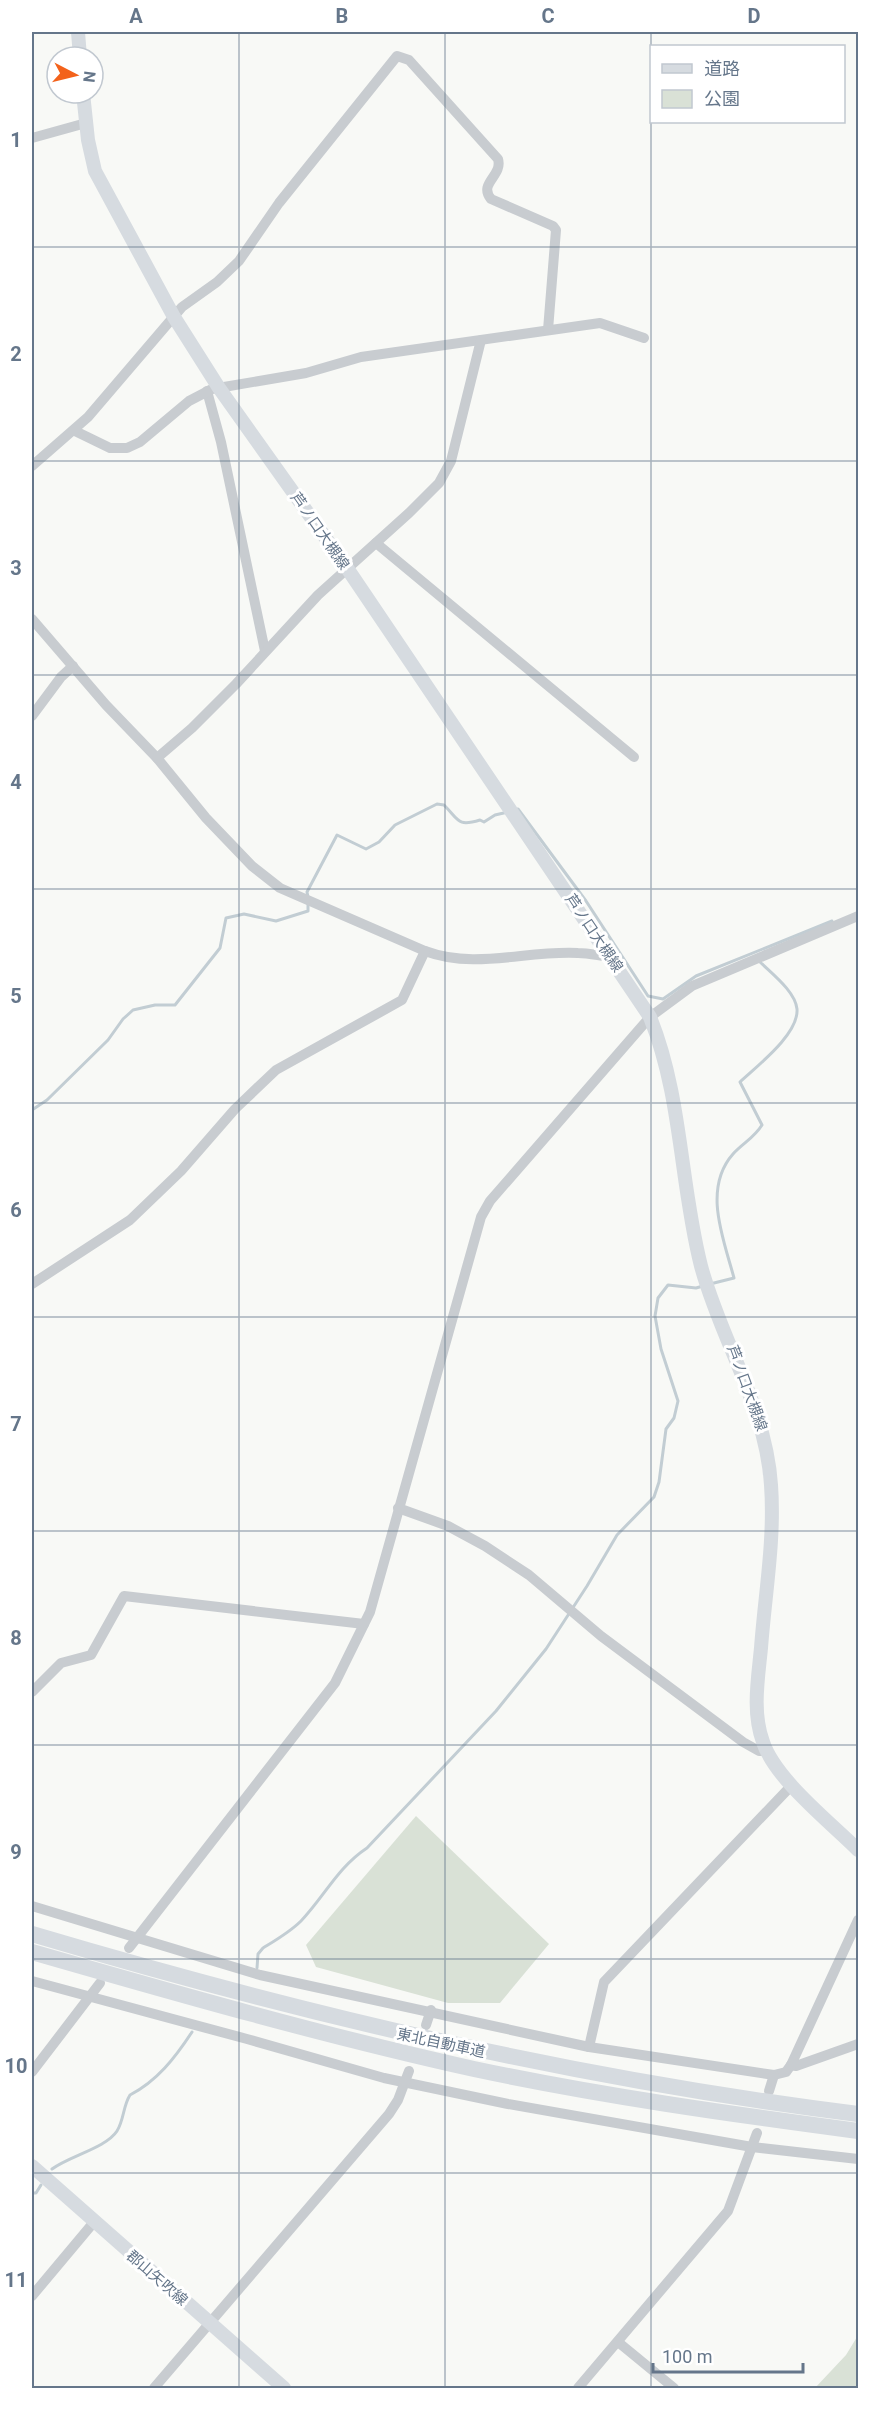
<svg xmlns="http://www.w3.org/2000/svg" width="890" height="2420" font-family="Roboto,'Noto Sans JP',sans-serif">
	<rect width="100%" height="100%" fill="#f8f9f6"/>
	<g fill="#d9e1d6">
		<polygon points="416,1816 549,1944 500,2003 448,2003 316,1967 306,1945"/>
		<polygon points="857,2337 858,2388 815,2388 846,2355"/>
	</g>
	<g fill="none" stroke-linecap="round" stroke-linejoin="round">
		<g stroke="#c2cdd3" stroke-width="3">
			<polyline points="514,810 518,809 586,901 648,996 663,999 696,976 832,921"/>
			<path d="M308 897 307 892 337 835 366 849 379 842 395 825 437 804 444 805C459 820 457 827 480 820L484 822 495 815 508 812"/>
			<polyline points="32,1110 47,1100 108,1040 123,1019 133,1010 155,1005 175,1005 220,948 226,918 244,914 276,921 308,911 308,904"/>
			<path d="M710 1284 734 1278C724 1240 702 1189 733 1154 743 1143 754 1138 762 1125L740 1082C757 1066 799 1034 797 1009 795 991 772 974 759 961"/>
			<path d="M257 1968 258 1954 263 1948C276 1940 290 1932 301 1921 324 1897 338 1867 367 1848L496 1711 546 1649 587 1586 617 1535 654 1497 659 1482 666 1429 674 1418 678 1401 661 1349 655 1316 658 1298 668 1285 696 1288 703 1286"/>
			<path d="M52 2169C69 2156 106 2148 117 2131 124 2120 123 2106 130 2095 157 2081 175 2058 192 2032"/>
			<polyline points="32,2193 36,2193 41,2185"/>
		</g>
		<g stroke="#c8ccd0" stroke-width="10">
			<polyline points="32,138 86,123"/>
			<polyline points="207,391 221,442 265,651"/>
			<polyline points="75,431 110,448 127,448 140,442 189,401 212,389 306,373 361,357 600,323 644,338"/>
			<path d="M32 466 88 417 182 307 217 282 239 261 279 203 397 56 409 60 498 159C503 176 478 183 491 199L553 226 556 230 548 330"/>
			<polyline points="376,543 634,757"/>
			<path d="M32 619 106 705 157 758 206 818 252 866 280 888 425 951C476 970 526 950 578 953 589 953 600 956 611 957"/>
			<polyline points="32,716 61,677 73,666"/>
			<polyline points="157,758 192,728 236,684 318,595 409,513 439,483 451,461 481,340"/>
			<polyline points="32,1284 130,1220 181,1171 235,1109 276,1070 402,1000 425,951"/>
			<polyline points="398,1508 448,1526 485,1546 529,1575 601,1636 743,1742 759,1751 766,1751"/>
			<polyline points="32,1692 61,1663 91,1655 124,1596 364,1624"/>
			<polyline points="32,1906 260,1975 589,2047 774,2075 786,2072 791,2065 858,1920"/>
			<polyline points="129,1948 335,1683 370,1612 481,1217 490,1201 650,1017 692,986 858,916"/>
			<polyline points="32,1981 247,2039 384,2078 508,2104 752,2147 858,2159"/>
			<polyline points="426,2025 431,2010"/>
			<polyline points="589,2047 604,1982 792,1785"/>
			<polyline points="791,2065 796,2066 858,2044"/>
			<polyline points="32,2072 100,1983"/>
			<polyline points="769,2091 774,2075"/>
			<polyline points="32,2296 94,2222"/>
			<polyline points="618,2342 674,2388"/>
			<polyline points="154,2388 389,2114 398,2100 409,2071"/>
			<polyline points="578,2388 728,2211 757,2133"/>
		</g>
		<g stroke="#d6dbe0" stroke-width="14">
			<polyline points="78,32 80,57"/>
			<path d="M83 93 88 140 95 171 174 317 219 388 347 568 650 1017C682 1096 680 1184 701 1266 721 1341 766 1406 771 1485 775 1539 765 1594 761 1648 758 1679 752 1712 763 1742 775 1779 830 1822 858 1850"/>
			<polyline points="32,2166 284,2388"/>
		</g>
		<g stroke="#d6dbe0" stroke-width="16">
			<path d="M32 1934C305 2015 575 2079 858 2114"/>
			<path d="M32 1952C178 1994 325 2036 474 2069 601 2096 730 2114 858 2131"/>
		</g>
	</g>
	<path fill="none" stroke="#65768a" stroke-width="1.5" stroke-opacity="0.55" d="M239 32V2388M445 32V2388M651 32V2388M32 247H858M32 461H858M32 675H858M32 889H858M32 1103H858M32 1317H858M32 1531H858M32 1745H858M32 1959H858M32 2173H858"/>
	<g text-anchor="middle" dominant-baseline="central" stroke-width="6" stroke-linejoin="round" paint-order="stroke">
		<g font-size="15" fill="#65768a" stroke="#fff">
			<text transform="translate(320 531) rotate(55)">芦ノ口大槻線</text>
			<text transform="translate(594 933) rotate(56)">芦ノ口大槻線</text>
			<text transform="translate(747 1388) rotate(70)">芦ノ口大槻線</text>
			<text transform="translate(441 2043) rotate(12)">東北自動車道</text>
			<text transform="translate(157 2278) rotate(41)">郡山矢吹線</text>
		</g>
	</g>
	<rect width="890" height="2420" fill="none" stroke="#ffffff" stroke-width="66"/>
	<rect x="650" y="45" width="195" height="78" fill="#ffffff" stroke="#c1c8d0" stroke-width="1.5"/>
	<rect x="662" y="64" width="30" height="9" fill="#d6dbe0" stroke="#c1c8d0" stroke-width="1.5"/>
	<text x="704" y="75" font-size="18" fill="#65768a">道路</text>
	<rect x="662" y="90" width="30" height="18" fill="#d9e1d6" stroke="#c1c8d0" stroke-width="1.5"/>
	<text x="704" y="105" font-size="18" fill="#65768a">公園</text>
	<g transform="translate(75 75) rotate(97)"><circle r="28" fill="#ffffff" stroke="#c1c8d0" stroke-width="1.5"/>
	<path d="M0-4.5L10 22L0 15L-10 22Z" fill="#f3621b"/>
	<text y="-9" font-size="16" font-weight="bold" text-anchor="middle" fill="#65768a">N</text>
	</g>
	<path d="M653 2363v9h150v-9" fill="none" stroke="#65768a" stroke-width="3"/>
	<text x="662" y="2363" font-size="18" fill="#65768a" stroke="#ffffff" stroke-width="4.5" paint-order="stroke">100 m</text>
	<rect x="33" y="33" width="824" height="2354" fill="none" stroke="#65768a" stroke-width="2"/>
	<g font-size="20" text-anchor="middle" font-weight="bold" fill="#65768a">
		<text x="136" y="23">A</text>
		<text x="342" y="23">B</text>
		<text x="548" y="23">C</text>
		<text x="754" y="23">D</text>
		<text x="16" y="147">1</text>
		<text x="16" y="361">2</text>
		<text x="16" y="575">3</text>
		<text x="16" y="789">4</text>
		<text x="16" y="1003">5</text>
		<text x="16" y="1217">6</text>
		<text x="16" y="1431">7</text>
		<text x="16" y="1645">8</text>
		<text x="16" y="1859">9</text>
		<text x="16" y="2073">10</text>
		<text x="16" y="2287">11</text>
	</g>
</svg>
